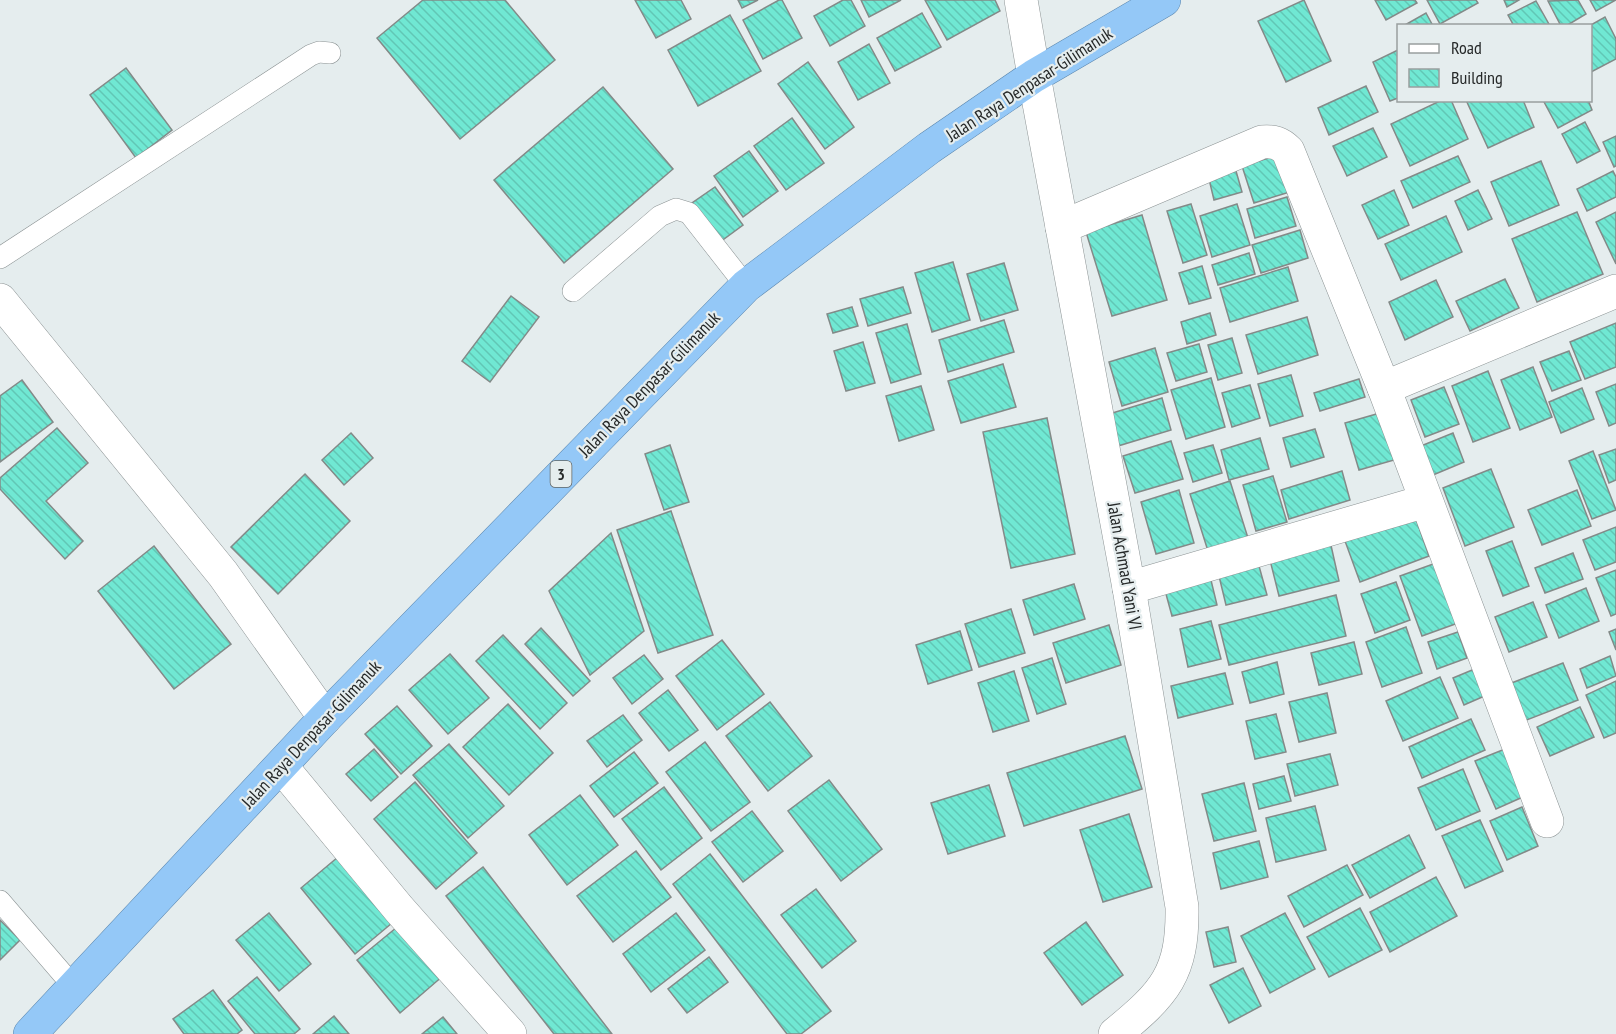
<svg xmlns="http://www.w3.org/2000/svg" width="1616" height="1034" font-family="'PT Sans Narrow',sans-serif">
	<defs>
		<pattern id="building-back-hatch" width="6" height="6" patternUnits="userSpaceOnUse" patternTransform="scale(1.5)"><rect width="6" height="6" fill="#70e8d3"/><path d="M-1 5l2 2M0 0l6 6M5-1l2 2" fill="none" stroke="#61c7b5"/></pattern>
	</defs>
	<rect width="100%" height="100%" fill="#e5edee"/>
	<g fill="url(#building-back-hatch)" stroke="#838a88" stroke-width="1.5">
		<polygon points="423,0 505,0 555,60 460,139 377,38"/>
		<polygon points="635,0 681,0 691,19 656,38"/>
		<polygon points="738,0 758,0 742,8"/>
		<polygon points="779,0 782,0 802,38 763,59 743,20"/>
		<polygon points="843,0 851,0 865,26 830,46 814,16"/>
		<polygon points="861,0 901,0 869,17"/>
		<polygon points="925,0 995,0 1000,11 947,40"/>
		<polygon points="1304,0 1331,61 1286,82 1258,21"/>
		<polygon points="1375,0 1415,0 1417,3 1386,20"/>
		<polygon points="1427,0 1476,0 1478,3 1440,24"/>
		<polygon points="1504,0 1519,0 1507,7"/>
		<polygon points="1578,0 1586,14 1566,26 1561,26 1548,1"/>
		<polygon points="1590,0 1616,0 1596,11"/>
		<polygon points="1536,1 1550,26 1514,26 1508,15"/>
		<polygon points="922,13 941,47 895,71 877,38"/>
		<polygon points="1426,13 1433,26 1406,26 1405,25"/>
		<polygon points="730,15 761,71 698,106 668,50"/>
		<polygon points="1605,17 1616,39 1616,59 1591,72 1590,26 1589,26"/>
		<polygon points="869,44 890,83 858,100 838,62"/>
		<polygon points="1398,50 1398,98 1390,101 1373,62"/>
		<polygon points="808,62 854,127 825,149 778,84"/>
		<polygon points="126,68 172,130 136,158 90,95"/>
		<polygon points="1366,86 1378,112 1329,135 1318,108"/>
		<polygon points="603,87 673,169 564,263 494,180"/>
		<polygon points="1442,100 1451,100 1468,139 1410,166 1391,124"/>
		<polygon points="1466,100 1523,100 1534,127 1488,148"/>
		<polygon points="1543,100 1588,100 1592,110 1558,128"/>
		<polygon points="792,118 824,163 786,190 754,146"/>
		<polygon points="1585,122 1600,151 1577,163 1562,134"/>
		<polygon points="1373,128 1387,157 1347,176 1333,146"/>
		<polygon points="1616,136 1616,166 1614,167 1603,142"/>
		<polygon points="749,151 778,191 743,217 714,176"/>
		<polygon points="1282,154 1293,191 1254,203 1242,166"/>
		<polygon points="1458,156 1470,182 1413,208 1401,181"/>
		<polygon points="1541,161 1559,205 1509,226 1491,182"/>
		<polygon points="1236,171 1242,192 1214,200 1209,179"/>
		<polygon points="1613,171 1616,177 1616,197 1587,211 1577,189"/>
		<polygon points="715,187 743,225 720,242 692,203"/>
		<polygon points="1394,190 1409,225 1378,239 1362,205"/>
		<polygon points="1478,190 1492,219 1468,230 1455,201"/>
		<polygon points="1287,197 1296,226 1255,238 1247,209"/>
		<polygon points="1191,204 1207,255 1183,263 1167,211"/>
		<polygon points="1237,204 1250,245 1212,257 1200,216"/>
		<polygon points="1577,212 1603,274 1537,302 1512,239"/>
		<polygon points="1616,212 1616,264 1596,222"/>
		<polygon points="1142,215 1167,300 1112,316 1086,232"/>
		<polygon points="1446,216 1462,252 1401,280 1385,244"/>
		<polygon points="1300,230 1308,258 1261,273 1252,245"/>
		<polygon points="1249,253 1255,274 1218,285 1212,265"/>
		<polygon points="953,262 970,320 932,332 915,273"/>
		<polygon points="1004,263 1018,310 981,321 967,274"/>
		<polygon points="1202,266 1211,298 1189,304 1179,273"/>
		<polygon points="1288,267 1298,301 1230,322 1220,288"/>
		<polygon points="1505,279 1519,308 1470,331 1456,301"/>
		<polygon points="1436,280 1453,317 1405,340 1389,302"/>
		<polygon points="903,287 911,313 868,326 860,299"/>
		<polygon points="511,296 539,317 490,382 462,361"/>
		<polygon points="852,307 858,326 833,333 827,314"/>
		<polygon points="1210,313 1216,335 1187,344 1181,322"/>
		<polygon points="1307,317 1318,355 1258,374 1246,335"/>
		<polygon points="1004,320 1014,352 948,372 939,340"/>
		<polygon points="1616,323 1616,367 1585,379 1570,342"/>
		<polygon points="907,324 921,374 891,383 876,333"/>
		<polygon points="1232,338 1242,373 1218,380 1208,345"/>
		<polygon points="863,342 875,383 846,391 834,351"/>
		<polygon points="1199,344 1207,372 1176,381 1167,353"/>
		<polygon points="1155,348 1168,392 1122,406 1109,362"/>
		<polygon points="1569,351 1581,380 1552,391 1540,362"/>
		<polygon points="1003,364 1016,407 961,423 948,381"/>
		<polygon points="1533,367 1552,417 1520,430 1501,380"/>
		<polygon points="1488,371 1510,428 1473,442 1452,386"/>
		<polygon points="1291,375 1303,416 1270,426 1258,384"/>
		<polygon points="1211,378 1225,427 1186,439 1171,390"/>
		<polygon points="1359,379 1365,397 1320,411 1314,393"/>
		<polygon points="22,380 53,422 0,462 0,396"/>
		<polygon points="1616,384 1616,423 1609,426 1596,392"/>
		<polygon points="1250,385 1260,418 1232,427 1222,393"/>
		<polygon points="921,386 934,430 899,441 886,396"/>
		<polygon points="1444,387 1459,424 1425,437 1411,400"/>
		<polygon points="1582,388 1594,419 1561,433 1549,402"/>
		<polygon points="1162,398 1171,430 1118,446 1109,414"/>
		<polygon points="1380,413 1394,460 1359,470 1345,423"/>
		<polygon points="1047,418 1075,554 1011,568 983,432"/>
		<polygon points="57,428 88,463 46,501 83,541 65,559 0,489 0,478"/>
		<polygon points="1315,429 1324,457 1291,467 1283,438"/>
		<polygon points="351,433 373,458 344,485 322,460"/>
		<polygon points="1453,433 1464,462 1433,475 1421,446"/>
		<polygon points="1260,438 1269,469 1229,480 1221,450"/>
		<polygon points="1171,441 1183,479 1135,493 1123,456"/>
		<polygon points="670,445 689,502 664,510 645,454"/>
		<polygon points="1213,445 1222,473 1193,482 1184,453"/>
		<polygon points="1616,449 1616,480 1609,483 1599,455"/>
		<polygon points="1593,451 1616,510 1592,519 1569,461"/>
		<polygon points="1491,469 1514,527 1465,546 1443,488"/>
		<polygon points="1342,471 1350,500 1289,519 1281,490"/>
		<polygon points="305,474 350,521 278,594 231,547"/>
		<polygon points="1273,476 1287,522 1256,531 1243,485"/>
		<polygon points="1230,481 1248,538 1208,551 1190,494"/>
		<polygon points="1179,490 1194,543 1156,554 1141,502"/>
		<polygon points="1577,490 1591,526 1542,545 1528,510"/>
		<polygon points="671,511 713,635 658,653 617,530"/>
		<polygon points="1415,516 1429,556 1360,582 1345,541"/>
		<polygon points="1616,527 1616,562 1595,570 1583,540"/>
		<polygon points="611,533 644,631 590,675 549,591"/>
		<polygon points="1330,541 1339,581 1279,596 1269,556"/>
		<polygon points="1512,541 1529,586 1503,596 1486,551"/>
		<polygon points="154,546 231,644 174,689 98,591"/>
		<polygon points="1573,553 1583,579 1545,593 1535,568"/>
		<polygon points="1436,563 1458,623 1422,636 1400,576"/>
		<polygon points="1259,566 1267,595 1226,605 1219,576"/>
		<polygon points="1616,570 1616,614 1611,616 1596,578"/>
		<polygon points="1209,572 1217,605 1172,616 1163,583"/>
		<polygon points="1396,582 1410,620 1375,633 1361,594"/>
		<polygon points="1074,584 1085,619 1034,635 1023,600"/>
		<polygon points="1586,588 1599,621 1559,638 1546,605"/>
		<polygon points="1336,595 1346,636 1229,665 1219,625"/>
		<polygon points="1533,602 1547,637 1509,652 1495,617"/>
		<polygon points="1011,609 1025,653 979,667 965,624"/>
		<polygon points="1211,621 1221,659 1188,667 1180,629"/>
		<polygon points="1109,625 1121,665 1066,683 1053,643"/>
		<polygon points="1406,627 1422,673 1382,687 1366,642"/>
		<polygon points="541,628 590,681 573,696 525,644"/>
		<polygon points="1616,629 1616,650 1609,632"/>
		<polygon points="960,631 972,670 928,684 916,645"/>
		<polygon points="1458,632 1467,658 1437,669 1428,642"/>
		<polygon points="503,635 567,703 540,729 476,661"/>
		<polygon points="722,640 764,694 717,730 676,676"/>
		<polygon points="1354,642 1362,674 1319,685 1311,653"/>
		<polygon points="450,654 489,698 448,734 409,690"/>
		<polygon points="644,655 663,679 632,704 613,678"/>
		<polygon points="1610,656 1616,676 1587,688 1580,669"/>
		<polygon points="1052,658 1066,704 1037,714 1022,668"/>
		<polygon points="1277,662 1284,694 1250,703 1242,672"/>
		<polygon points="1563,663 1578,700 1524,721 1509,684"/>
		<polygon points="1477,668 1489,694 1464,705 1453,678"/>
		<polygon points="1014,671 1029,721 993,732 978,683"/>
		<polygon points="1225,673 1233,704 1178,718 1171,686"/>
		<polygon points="1440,677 1458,718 1403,741 1386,701"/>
		<polygon points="1616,681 1616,733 1604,738 1586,695"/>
		<polygon points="668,690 698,730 669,751 639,713"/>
		<polygon points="1327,693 1336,733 1299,742 1289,702"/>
		<polygon points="770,702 812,756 768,791 726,736"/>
		<polygon points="508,704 553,753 509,795 463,747"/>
		<polygon points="397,706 432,746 401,774 365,734"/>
		<polygon points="1580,707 1594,737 1550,756 1537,727"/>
		<polygon points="1276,714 1286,752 1255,759 1246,721"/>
		<polygon points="623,715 642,740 607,767 587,741"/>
		<polygon points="1471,719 1485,750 1422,778 1409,747"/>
		<polygon points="1125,736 1142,789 1024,826 1007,773"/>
		<polygon points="705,742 750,802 711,831 666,772"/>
		<polygon points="449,744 504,806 468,838 413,775"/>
		<polygon points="374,749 398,777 371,801 346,774"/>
		<polygon points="1505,749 1525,796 1496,809 1475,761"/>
		<polygon points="634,752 658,783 614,817 590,786"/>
		<polygon points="1330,754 1338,785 1295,796 1287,764"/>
		<polygon points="1463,769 1480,811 1436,830 1418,788"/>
		<polygon points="1284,776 1291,801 1259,809 1253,784"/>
		<polygon points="829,780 882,849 841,881 788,811"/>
		<polygon points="415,782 477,853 436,889 374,819"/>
		<polygon points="1244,783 1256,831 1214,841 1202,794"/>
		<polygon points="989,785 1005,836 948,854 931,803"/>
		<polygon points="664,787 702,838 661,870 622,819"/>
		<polygon points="580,795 618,845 567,885 529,835"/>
		<polygon points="1315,806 1326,850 1276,862 1266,818"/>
		<polygon points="1522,807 1538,846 1507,860 1490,821"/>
		<polygon points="752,811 783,851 743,882 712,842"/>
		<polygon points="1129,814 1152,887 1103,902 1080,830"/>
		<polygon points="1480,820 1503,871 1465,888 1442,836"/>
		<polygon points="1409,835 1425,868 1370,898 1352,865"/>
		<polygon points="1259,841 1268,877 1221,889 1213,853"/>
		<polygon points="636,851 671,897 613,942 577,896"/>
		<polygon points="344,852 398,918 355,954 301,888"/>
		<polygon points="710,854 831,1011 801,1034 787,1034 673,884"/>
		<polygon points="1347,865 1363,895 1304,927 1288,896"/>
		<polygon points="483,867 612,1034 554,1034 446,896"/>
		<polygon points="1436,877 1457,916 1390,952 1370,912"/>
		<polygon points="816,889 856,941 822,968 781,915"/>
		<polygon points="1360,908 1382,950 1329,977 1307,937"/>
		<polygon points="269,913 311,964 279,991 236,940"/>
		<polygon points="676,913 705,950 651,992 623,954"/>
		<polygon points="1285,913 1315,969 1270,993 1241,936"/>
		<polygon points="0,920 20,940 0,960"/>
		<polygon points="1086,922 1123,975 1082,1005 1044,953"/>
		<polygon points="402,923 444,975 400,1013 357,960"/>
		<polygon points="1228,927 1236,962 1214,967 1206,932"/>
		<polygon points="709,957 728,982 687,1013 668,989"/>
		<polygon points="1243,968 1261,1006 1229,1023 1210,985"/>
		<polygon points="257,977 300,1029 294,1034 255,1034 228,1001"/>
		<polygon points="213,990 242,1030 237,1034 184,1034 173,1019"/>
		<polygon points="334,1016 349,1034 313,1034"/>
		<polygon points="443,1017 457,1034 422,1034"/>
	</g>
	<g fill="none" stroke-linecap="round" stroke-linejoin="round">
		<defs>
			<g id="service">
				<polyline points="0,258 311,55 319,52 330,53"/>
				<polyline points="573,291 660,216 676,209 689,213 746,286"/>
				<polyline points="0,901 74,987"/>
			</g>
			<g id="minor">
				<polyline points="1021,0 1034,76"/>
				<path d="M1062 227 1262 142C1274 141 1280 143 1288 151L1384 388 1547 821"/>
				<polyline points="0,300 223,574 325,718"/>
				<polyline points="1384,388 1616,291"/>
				<polyline points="1129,588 1426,501"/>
				<polyline points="281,766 399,909 510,1034"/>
			</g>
			<path id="tertiary" d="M1034 76 1129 588 1182 907C1183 974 1165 993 1115 1034"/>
			<polyline id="trunk" points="30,1034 325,718 746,286 929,148 1034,76 1164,0"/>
		</defs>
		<use href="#service" stroke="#8c9394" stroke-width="22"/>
		<use href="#minor" stroke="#8c9394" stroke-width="34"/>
		<use href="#tertiary" stroke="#8c9394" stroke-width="34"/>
		<use href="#trunk" stroke="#5c87ae" stroke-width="34"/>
		<use href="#service" stroke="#fff" stroke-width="21"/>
		<use href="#minor" stroke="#fff" stroke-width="33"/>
		<use href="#tertiary" stroke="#fff" stroke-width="33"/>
		<use href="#trunk" stroke="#94c8f7" stroke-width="33"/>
	</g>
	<g text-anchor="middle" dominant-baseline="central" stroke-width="4.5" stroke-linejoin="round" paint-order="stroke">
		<rect fill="#e5edee" stroke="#5f6464" stroke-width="1.5" x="550.5" y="461" width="21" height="26" rx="4.5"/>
		<g font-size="16" font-weight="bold" fill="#262929">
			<text x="561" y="474">3</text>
		</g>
		<g font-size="18" fill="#262929" stroke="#e5edee">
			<text transform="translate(1029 84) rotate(-33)">Jalan Raya Denpasar-Gilimanuk</text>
			<text transform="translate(649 384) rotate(-46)">Jalan Raya Denpasar-Gilimanuk</text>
			<text transform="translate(1125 566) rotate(80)">Jalan Achmad Yani VI</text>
			<text transform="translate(311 734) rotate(-47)">Jalan Raya Denpasar-Gilimanuk</text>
		</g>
	</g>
	<rect x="1397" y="24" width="195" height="78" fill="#e5edee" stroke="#999f9f" stroke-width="1.5"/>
	<rect x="1409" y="44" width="30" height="9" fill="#ffffff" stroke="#999f9f" stroke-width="1.5"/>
	<text x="1451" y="54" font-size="18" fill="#262929">Road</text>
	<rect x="1409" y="69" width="30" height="18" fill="url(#building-back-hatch)" stroke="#999f9f" stroke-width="1.5"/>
	<text x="1451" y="84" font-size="18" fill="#262929">Building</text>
</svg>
